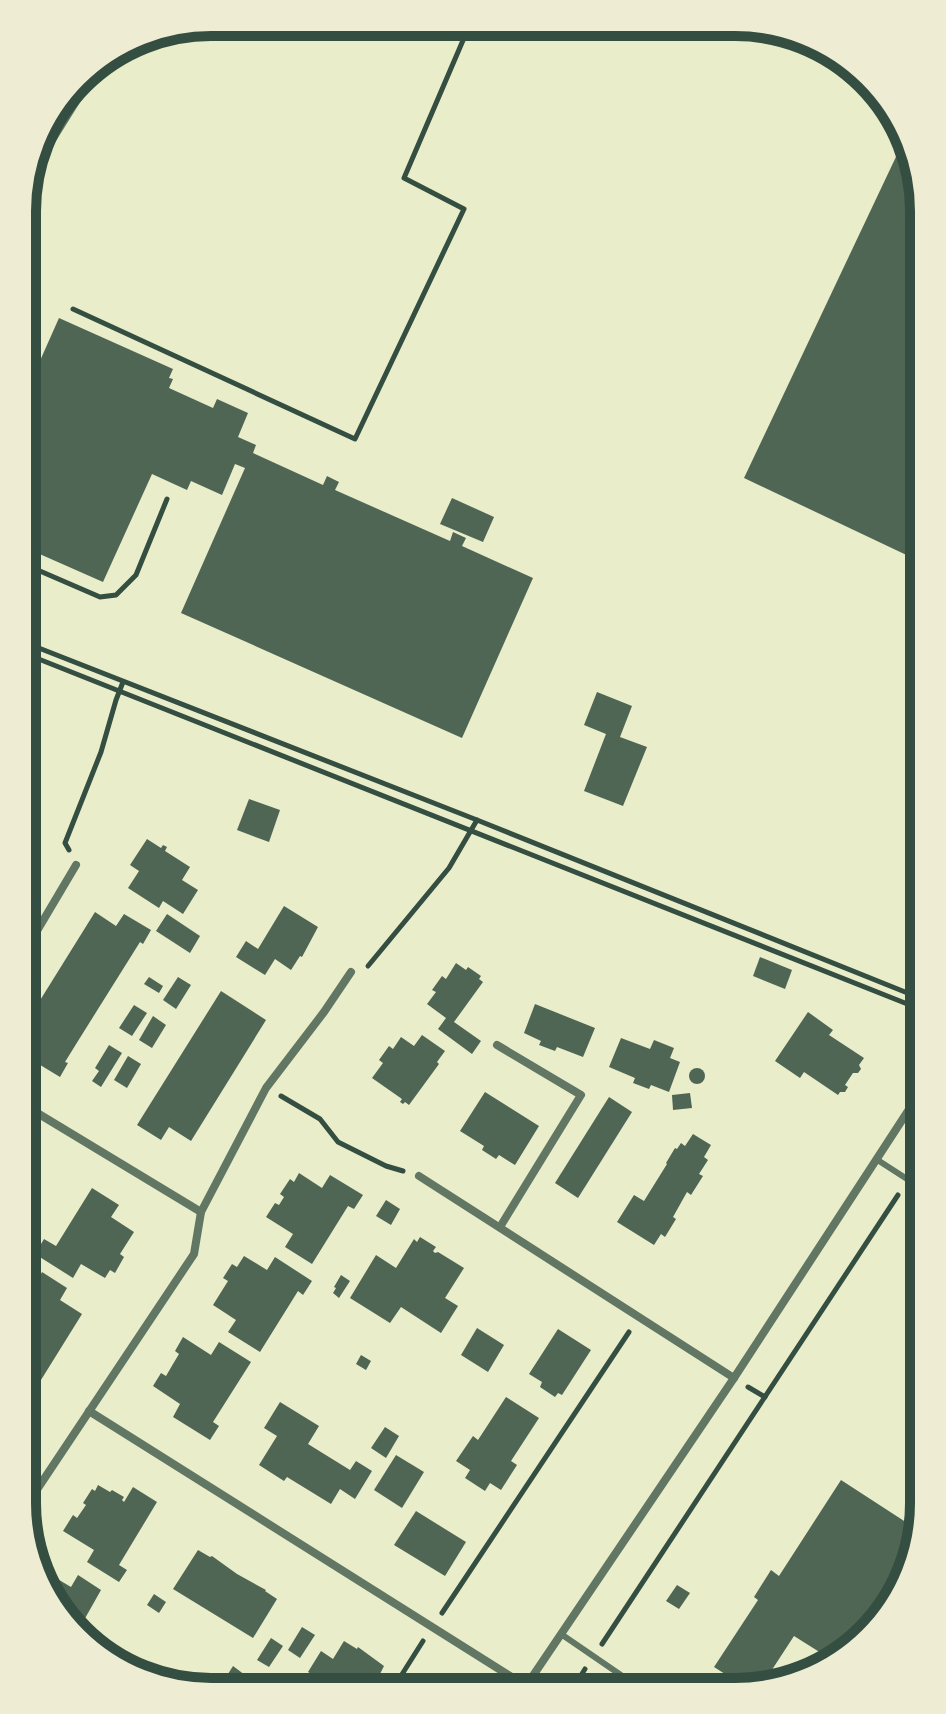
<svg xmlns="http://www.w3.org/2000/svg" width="946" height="1714" font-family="Manrope,sans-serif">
	<rect width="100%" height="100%" fill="#e9edc9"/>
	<g fill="#4f6655">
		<polygon points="903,142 911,145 914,150 917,560 744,478"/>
		<polygon points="59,318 173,369 169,378 173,379 169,388 213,408 217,399 248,413 238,437 256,445 253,453 323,485 327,476 339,482 335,490 450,541 453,532 466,538 462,546 533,578 462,738 181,613 245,468 235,464 222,495 191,481 187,490 152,474 103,582 26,548 25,368 35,372"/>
		<polygon points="452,498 494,517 483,542 440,524"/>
		<polygon points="597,692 632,706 620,737 647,747 623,806 584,791 606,734 584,725"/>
		<polygon points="249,799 280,810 269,842 237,830"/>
		<polygon points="147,839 161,848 163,845 167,847 165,851 190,867 182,880 198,890 183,914 163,901 159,908 128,888 139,871 130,865"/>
		<polygon points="284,906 318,927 302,957 300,956 291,970 275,959 265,975 236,957 246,941 258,949"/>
		<polygon points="95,912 116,926 124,914 151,930 143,944 140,942 78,1041 65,1062 68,1063 60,1077 32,1060 40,1047 29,1040 29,1018"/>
		<polygon points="167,914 200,936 190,953 156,931"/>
		<polygon points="760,957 792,970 785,989 753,976"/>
		<polygon points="456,963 466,970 468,967 481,976 479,979 483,982 454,1022 481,1041 472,1054 438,1029 446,1018 427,1004 436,992 432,990 442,976 446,979"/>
		<polygon points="149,977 163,986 159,993 144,984"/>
		<polygon points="178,977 191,985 176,1009 163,1000"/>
		<polygon points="221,991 266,1020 191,1141 169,1127 161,1140 137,1125"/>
		<polygon points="535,1004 595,1028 583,1057 557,1047 555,1051 539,1045 541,1041 524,1033"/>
		<polygon points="134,1005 147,1013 132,1036 119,1028"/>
		<polygon points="808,1012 833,1030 829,1035 864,1058 859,1065 861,1069 858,1073 853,1073 845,1085 848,1087 845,1092 840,1092 838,1095 804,1072 800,1078 775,1061"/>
		<polygon points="153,1016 166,1025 152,1048 139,1040"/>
		<polygon points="422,1035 445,1051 437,1062 439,1064 409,1105 405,1102 403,1104 400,1102 402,1099 372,1078 383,1063 379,1060 389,1046 393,1049 401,1037 414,1046"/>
		<polygon points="621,1038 650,1049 654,1040 674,1048 670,1058 680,1062 669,1092 651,1085 649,1089 633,1083 635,1078 609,1067"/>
		<polygon points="109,1045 122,1053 101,1087 92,1081 99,1071 95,1068"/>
		<polygon points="128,1056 141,1064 127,1088 114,1080"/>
		<circle cx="697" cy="1076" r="8"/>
		<polygon points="485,1092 539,1126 515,1165 499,1155 496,1159 482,1150 484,1146 460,1131"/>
		<polygon points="690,1093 692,1108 673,1110 672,1095"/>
		<polygon points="609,1097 632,1112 578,1198 555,1183"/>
		<polygon points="693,1134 711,1145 704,1157 708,1160 699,1174 703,1176 691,1195 687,1192 673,1217 676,1219 665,1237 661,1234 654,1245 617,1222 634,1195 644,1201 667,1164 666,1163 675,1148 677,1149 681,1143 685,1146"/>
		<polygon points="299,1173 322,1188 330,1175 363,1195 354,1209 348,1206 312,1264 285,1247 293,1234 266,1217 275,1203 279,1205 284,1197 280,1194 290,1179 294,1182"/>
		<polygon points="92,1188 119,1205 111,1217 134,1232 120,1254 124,1257 115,1273 110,1270 105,1278 81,1264 73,1278 35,1254 44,1239 56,1246"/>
		<polygon points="386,1200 400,1209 391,1225 376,1216"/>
		<polygon points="420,1237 436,1247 433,1251 435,1253 438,1252 464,1268 445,1298 458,1306 441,1333 401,1307 390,1323 350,1298 376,1255 396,1268 414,1239 417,1242"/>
		<polygon points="244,1256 267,1270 275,1257 312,1281 303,1295 298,1291 260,1352 228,1332 236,1320 213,1305 228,1281 223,1278 232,1264 237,1267"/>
		<polygon points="42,1272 67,1288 60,1300 82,1314 31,1396 30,1294"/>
		<polygon points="341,1275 350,1281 339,1298 333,1293 336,1288 334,1287"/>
		<polygon points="477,1328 504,1345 488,1372 461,1355"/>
		<polygon points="558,1329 591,1350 562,1395 558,1393 555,1397 540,1387 542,1382 529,1374"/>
		<polygon points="183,1337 211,1355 219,1342 251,1362 213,1422 219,1426 210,1440 173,1417 180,1404 153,1386 161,1373 166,1376 173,1364 179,1354 175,1351"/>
		<polygon points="361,1355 371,1361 366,1370 356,1364"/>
		<polygon points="506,1397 539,1418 511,1461 517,1465 501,1490 490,1483 485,1491 465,1478 470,1470 456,1461 473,1436 478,1440"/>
		<polygon points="280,1402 319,1426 308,1444 350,1470 356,1461 372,1471 355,1499 340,1489 331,1504 287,1477 284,1481 259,1465 277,1436 264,1428"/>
		<polygon points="385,1427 399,1436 386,1458 371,1448"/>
		<polygon points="396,1455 424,1472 402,1508 374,1490"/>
		<polygon points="841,1480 918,1530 885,1618 829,1658 794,1636 764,1682 739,1683 714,1667 758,1600 754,1597 771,1570 779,1576"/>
		<polygon points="98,1485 110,1492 112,1490 124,1497 122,1500 124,1502 133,1487 157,1502 119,1565 127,1570 119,1582 87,1562 94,1550 63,1531 73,1515 77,1518 86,1505 83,1503 92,1489 95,1491"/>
		<polygon points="416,1511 466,1542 445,1576 394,1545"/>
		<polygon points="198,1550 210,1557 212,1556 237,1574 266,1590 265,1591 277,1599 253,1638 173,1589"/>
		<polygon points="44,1571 71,1587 78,1575 101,1590 79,1629 41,1576"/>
		<polygon points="677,1585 690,1593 679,1609 666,1601"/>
		<polygon points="154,1594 166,1602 159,1613 147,1605"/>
		<polygon points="302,1627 315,1635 300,1658 288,1650"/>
		<polygon points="271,1638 283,1646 269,1667 257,1660"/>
		<polygon points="344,1641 357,1649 358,1647 384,1666 373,1688 333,1688 308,1672 321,1651 333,1659"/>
		<polygon points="233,1666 245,1675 241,1682 228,1674"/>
	</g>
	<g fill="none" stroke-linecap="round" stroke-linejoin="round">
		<g stroke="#344e41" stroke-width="5">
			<polyline points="73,309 355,439 464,209 404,178 470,24"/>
			<polyline points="26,565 100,597 116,595 136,575 167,499"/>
			<polyline points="26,643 477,820 920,998"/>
			<polyline points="26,654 920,1009"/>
			<polyline points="69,850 65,843 101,752 116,700 123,682"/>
			<polyline points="368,966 449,868 477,820"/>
			<polyline points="281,1096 320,1119 338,1142 386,1166 403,1171"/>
			<polyline points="748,1387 765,1397"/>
			<polyline points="442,1613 629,1332"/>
			<polyline points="602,1644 898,1195"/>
			<polyline points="575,1685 585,1669"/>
			<polyline points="394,1687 423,1641"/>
		</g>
		<g stroke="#617663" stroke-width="6">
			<polyline points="876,1159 921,1188"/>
			<polyline points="561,1634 634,1684"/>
		</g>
		<g stroke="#617663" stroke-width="8">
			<polyline points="24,185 103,58"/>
			<polyline points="28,946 76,865"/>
			<polyline points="497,1045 581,1095 500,1227"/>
			<polyline points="29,1108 201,1212"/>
			<polyline points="419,1176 734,1378"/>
			<polyline points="89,1411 526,1686 734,1378 921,1091"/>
			<polyline points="32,1497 194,1254 201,1212 266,1088 324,1012 351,972"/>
		</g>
	</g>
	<path d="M0 0H946V1714H0ZM211 36H735A175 175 0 0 1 910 211V1503A175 175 0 0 1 735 1678H211A175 175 0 0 1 36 1503V211A175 175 0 0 1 211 36Z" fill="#eeecd3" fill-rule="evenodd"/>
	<path fill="none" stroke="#344e41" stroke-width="10" d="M211 36H735A175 175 0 0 1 910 211V1503A175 175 0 0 1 735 1678H211A175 175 0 0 1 36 1503V211A175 175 0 0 1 211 36Z"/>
</svg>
